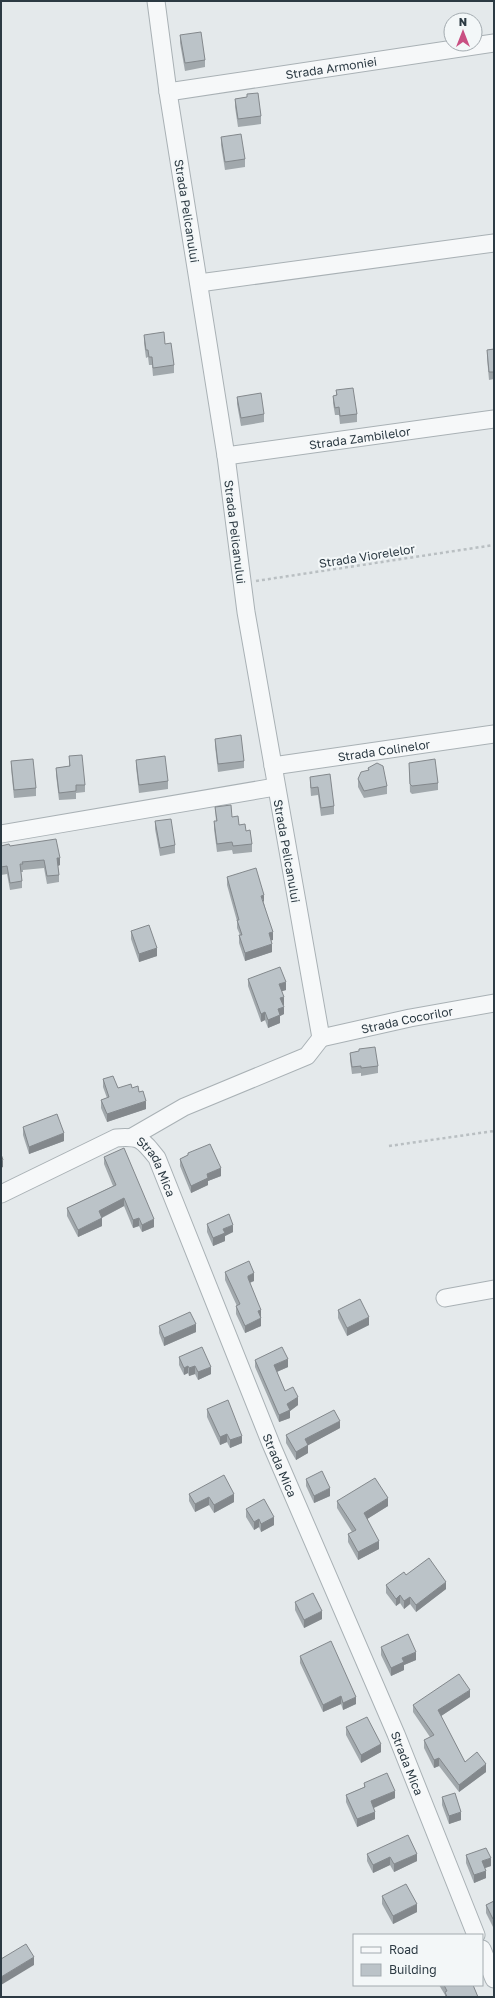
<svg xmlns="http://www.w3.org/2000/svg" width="495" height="1998" font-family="'Golos Text',sans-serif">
	<rect width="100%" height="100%" fill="#e4e9eb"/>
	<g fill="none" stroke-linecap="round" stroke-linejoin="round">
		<defs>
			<g id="street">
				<path id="s1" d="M168 92 494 43"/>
				<polyline points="199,283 494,243"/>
				<path id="s2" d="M226 456 494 419"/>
				<path id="s3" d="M273 766 494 734"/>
				<polyline points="1,834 275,787"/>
				<path id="s4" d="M321 1038 410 1018 494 1003"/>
				<polyline points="132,1137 184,1107 307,1056 321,1038 246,612 226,456 168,92 156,1"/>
				<path id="s5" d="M1 1194 116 1138C140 1136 142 1139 157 1158L271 1444 396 1734 476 1935"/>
				<polyline points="445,1298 494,1289"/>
				<polyline points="482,1949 494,1979"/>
			</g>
		</defs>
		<use href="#street" stroke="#a9b1b5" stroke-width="19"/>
		<g stroke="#b9bfc2" stroke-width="2.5" stroke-dasharray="3 3" stroke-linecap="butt">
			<polyline points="256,581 494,545"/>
			<polyline points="389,1146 494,1131"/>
		</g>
		<use href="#street" stroke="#f6f8f9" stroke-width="17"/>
	</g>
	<g fill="#a1a8ac">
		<polygon points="180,35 205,60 205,67 185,71 180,43"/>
		<polygon points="247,94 261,116 261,124 238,127 235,107 235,99 247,97"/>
		<polygon points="221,137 245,159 245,167 225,170 221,145"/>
		<polygon points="144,335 165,344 174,365 174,373 153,376 152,365 149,365 148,357 146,358 144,343"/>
		<polygon points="494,349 494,379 489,380 487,358 487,350"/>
		<polygon points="336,390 357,414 357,422 340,424 339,415 335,415 333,403 333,396 336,395"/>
		<polygon points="237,397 264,414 264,422 241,426 237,404"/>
		<polygon points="215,739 244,761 244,768 218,772 215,746"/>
		<polygon points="69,756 85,785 85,792 76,793 76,799 59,800 56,775 56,768 69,766"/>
		<polygon points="136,760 168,781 168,789 139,793 136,767"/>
		<polygon points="11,761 36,788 36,796 14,798 11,768"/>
		<polygon points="409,763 438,783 438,790 412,794 410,792"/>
		<polygon points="368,768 387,786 387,794 364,798 358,787 358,779 368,770"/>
		<polygon points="310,777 334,806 334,814 321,816 318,795 311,796 310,784"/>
		<polygon points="215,807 232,817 239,825 246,831 252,844 252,852 233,854 232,850 217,852 214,829 214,821 216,821"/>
		<polygon points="155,821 175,845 175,853 160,856 155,829"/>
		<polygon points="1,846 10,846 60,865 58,866 59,875 59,882 47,884 44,868 23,870 23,872 21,872 22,881 22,888 10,890 7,874 1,875"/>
		<polygon points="227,877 264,903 273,940 271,940 272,952 245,961 239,943 239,935 240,935 237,928 237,921 227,885"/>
		<polygon points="131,931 157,956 139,962 131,939"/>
		<polygon points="248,979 286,990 282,991 284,1005 283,1005 284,1014 280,1016 280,1023 268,1028 265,1020 261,1022 248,986"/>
		<polygon points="359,1051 378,1066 378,1073 361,1076 361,1073 352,1074 350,1060 350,1053"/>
		<polygon points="103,1079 118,1088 132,1088 146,1109 107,1122 101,1108 101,1100 107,1098 103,1087"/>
		<polygon points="23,1127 64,1141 29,1154 23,1135"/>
		<polygon points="188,1153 221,1176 208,1181 208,1185 191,1193 180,1166 180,1159 188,1155"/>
		<polygon points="104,1157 154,1227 142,1232 139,1226 133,1228 124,1206 102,1218 102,1226 78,1237 67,1216 67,1208 113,1186 104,1164"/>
		<polygon points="207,1224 233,1232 225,1236 225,1241 213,1246 207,1232"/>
		<polygon points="225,1272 254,1281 250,1283 261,1317 261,1326 245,1333 236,1314 236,1306 237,1306 225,1280"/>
		<polygon points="338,1310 369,1325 347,1336 338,1318"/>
		<polygon points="159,1326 196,1332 164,1346 159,1333"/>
		<polygon points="179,1357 211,1374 198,1380 195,1374 189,1376 188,1373 184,1375 179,1365"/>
		<polygon points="255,1360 288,1367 277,1372 285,1391 298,1405 290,1411 290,1418 279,1422 255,1367"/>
		<polygon points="207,1409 242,1443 230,1448 227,1442 220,1445 207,1417"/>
		<polygon points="340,1428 308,1445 308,1453 296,1460 286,1443 286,1435"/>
		<polygon points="306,1479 330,1496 314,1503 306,1486"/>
		<polygon points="189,1494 234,1502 214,1513 209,1505 195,1512 189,1501"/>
		<polygon points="337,1501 388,1506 367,1519 379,1549 358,1560 348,1542 348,1534 352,1532 337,1508"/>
		<polygon points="246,1509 274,1525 261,1532 259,1527 254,1530 246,1517"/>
		<polygon points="406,1575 446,1589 416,1612 410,1604 404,1609 400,1603 396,1606 386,1593 386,1585"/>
		<polygon points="295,1602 322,1619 304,1628 295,1610"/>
		<polygon points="381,1647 416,1660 404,1665 404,1670 391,1676 381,1655"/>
		<polygon points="300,1656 356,1704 343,1710 341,1704 323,1712 300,1663"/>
		<polygon points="470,1697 441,1716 465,1762 486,1772 459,1792 439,1766 434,1768 424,1748 424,1740 430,1737 413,1712 413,1705"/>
		<polygon points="346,1727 381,1752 361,1763 346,1735"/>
		<polygon points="364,1783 395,1798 374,1808 375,1819 357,1827 346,1802 346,1795 364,1787"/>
		<polygon points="442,1797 461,1820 449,1824 442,1805"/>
		<polygon points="367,1854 417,1861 394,1872 390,1865 373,1873 367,1861"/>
		<polygon points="466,1855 491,1866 485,1868 486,1878 474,1883 466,1863"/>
		<polygon points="382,1896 417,1912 393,1924 382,1904"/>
		<polygon points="494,1901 493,1927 486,1913 486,1905"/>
		<polygon points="439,1985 473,1985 478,1997 445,1997 445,1995"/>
	</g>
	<g fill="#83888c">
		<polygon points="57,858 60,858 60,865 57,866"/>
		<polygon points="264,895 264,903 261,896"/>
		<polygon points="273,932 273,940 269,941 269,933"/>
		<polygon points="272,944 272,952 245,961 245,953"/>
		<polygon points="157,948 157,956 139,962 139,954"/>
		<polygon points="286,982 286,990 279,992 279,984"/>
		<polygon points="284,997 284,1005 280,1006 280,998"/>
		<polygon points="284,1007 284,1014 280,1016 280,1023 268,1028 268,1020 278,1009"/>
		<polygon points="265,1012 265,1020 261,1022 261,1014"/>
		<polygon points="146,1101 146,1109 107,1122 107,1114"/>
		<polygon points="64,1133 64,1141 29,1154 29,1147"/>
		<polygon points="3,1160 3,1167 1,1168 1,1161"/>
		<polygon points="221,1168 221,1176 208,1181 208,1185 191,1193 191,1186 207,1174"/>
		<polygon points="124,1198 124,1206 99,1219 99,1211"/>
		<polygon points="102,1218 102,1226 78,1237 78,1230"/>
		<polygon points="139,1218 139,1226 133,1228 133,1220"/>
		<polygon points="154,1219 154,1227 142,1232 142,1225"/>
		<polygon points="233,1225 233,1232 225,1236 225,1241 213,1246 213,1238 223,1229"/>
		<polygon points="254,1273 254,1281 248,1283 248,1286 248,1276"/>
		<polygon points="261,1310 261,1317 258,1319 258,1311"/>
		<polygon points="369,1317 369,1325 347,1336 347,1328"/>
		<polygon points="261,1318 261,1326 245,1333 245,1326"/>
		<polygon points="196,1324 196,1332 164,1346 164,1338"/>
		<polygon points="288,1359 288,1367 274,1373 274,1365"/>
		<polygon points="188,1366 188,1373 184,1375 184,1368"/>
		<polygon points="195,1366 195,1374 189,1376 189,1368"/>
		<polygon points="211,1367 211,1374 198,1380 198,1372"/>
		<polygon points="298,1397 298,1405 290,1411 290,1418 279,1422 279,1415 287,1404"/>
		<polygon points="340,1421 340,1428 305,1447 305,1439"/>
		<polygon points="227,1434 227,1442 220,1445 220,1437"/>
		<polygon points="242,1436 242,1443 230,1448 230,1440"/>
		<polygon points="308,1445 308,1453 296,1460 296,1452"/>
		<polygon points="330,1488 330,1496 314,1503 314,1496"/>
		<polygon points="234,1494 234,1502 214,1513 214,1505"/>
		<polygon points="209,1497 209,1505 195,1512 195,1504"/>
		<polygon points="388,1498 388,1506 364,1521 364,1513"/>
		<polygon points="274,1517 274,1525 261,1532 261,1524"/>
		<polygon points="259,1519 259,1527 254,1530 254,1522"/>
		<polygon points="379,1541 379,1549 358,1560 358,1552"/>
		<polygon points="446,1582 446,1589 416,1612 416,1605"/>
		<polygon points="400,1595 400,1603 396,1606 396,1599"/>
		<polygon points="410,1597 410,1604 404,1609 404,1601"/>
		<polygon points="322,1611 322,1619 304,1628 304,1620"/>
		<polygon points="416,1652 416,1660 404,1665 404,1670 391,1676 391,1668 402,1658"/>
		<polygon points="470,1690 470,1697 438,1718 438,1710"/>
		<polygon points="341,1696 341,1704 323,1712 323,1705"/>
		<polygon points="356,1697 356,1704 343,1710 343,1703"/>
		<polygon points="381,1744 381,1752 361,1763 361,1755"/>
		<polygon points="439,1758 439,1766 434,1768 434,1760"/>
		<polygon points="486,1764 486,1772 459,1792 459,1785"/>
		<polygon points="395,1791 395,1798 371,1809 371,1801"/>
		<polygon points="375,1812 375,1819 357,1827 357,1819"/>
		<polygon points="461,1812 461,1820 449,1824 449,1816"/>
		<polygon points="417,1854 417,1861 394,1872 394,1864"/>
		<polygon points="390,1857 390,1865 373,1873 373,1865"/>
		<polygon points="491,1858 491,1866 482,1869 482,1861"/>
		<polygon points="486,1871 486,1878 474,1883 474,1875"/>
		<polygon points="417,1904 417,1912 393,1924 393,1916"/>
		<polygon points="493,1919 494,1919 494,1926 493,1927"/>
		<polygon points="34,1957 34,1965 1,1985 1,1977"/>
	</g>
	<g fill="#bbc3c8" stroke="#83888c">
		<polygon points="201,32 205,60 185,63 180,35"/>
		<polygon points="258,93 261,116 238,119 235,99 247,97 247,94"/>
		<polygon points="241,134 245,159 225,162 221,137"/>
		<polygon points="164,332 165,344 171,343 174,365 153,368 152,357 149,357 148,350 146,350 144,335"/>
		<polygon points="494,349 494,372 489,372 487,350"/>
		<polygon points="353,388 357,414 340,416 339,407 335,408 333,396 337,395 336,390"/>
		<polygon points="261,393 264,414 241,418 237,397"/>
		<polygon points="241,735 244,761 218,764 215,739"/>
		<polygon points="82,755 85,785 76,785 76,791 59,793 56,768 70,766 69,756"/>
		<polygon points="165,756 168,781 139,785 136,760"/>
		<polygon points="33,759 36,788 14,790 11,761"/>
		<polygon points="435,759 438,783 412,786 410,784 409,763"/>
		<polygon points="377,763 383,766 387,786 364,791 358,779 361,772 369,770 368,768"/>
		<polygon points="330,774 334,806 321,808 318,787 311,788 310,777"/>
		<polygon points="231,805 232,817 238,816 239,825 245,824 246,831 250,830 252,844 233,846 232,842 217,844 214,821 217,821 215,807"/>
		<polygon points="171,819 175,845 160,848 155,821"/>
		<polygon points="56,839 60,858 57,858 59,875 47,876 44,860 22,862 23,864 20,864 22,881 10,883 7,866 1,867 1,846 9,844 10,846"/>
		<polygon points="256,868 264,895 261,896 273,932 269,933 272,944 245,953 239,935 242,935 237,920 239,920 227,877"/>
		<polygon points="149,925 157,948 139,954 131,931"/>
		<polygon points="280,967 286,982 279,984 284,997 280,998 284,1007 278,1009 280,1015 268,1020 265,1012 261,1014 248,979"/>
		<polygon points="375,1047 378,1066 361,1068 361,1066 352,1067 350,1053 359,1051 359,1049"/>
		<polygon points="113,1076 118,1088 131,1084 132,1088 138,1086 139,1092 143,1091 146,1101 107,1114 101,1100 109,1097 103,1079"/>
		<polygon points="57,1114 64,1133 29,1147 23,1127"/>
		<polygon points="210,1144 221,1168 207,1174 208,1178 191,1186 180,1159 188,1155 188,1153"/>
		<polygon points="124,1148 154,1219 142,1225 139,1218 133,1220 124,1198 99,1211 102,1218 78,1230 67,1208 116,1185 104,1157"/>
		<polygon points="1,1154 3,1160 1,1161"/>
		<polygon points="229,1214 233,1225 223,1229 225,1233 213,1238 207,1224"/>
		<polygon points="249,1261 254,1273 248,1276 248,1278 261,1310 258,1311 261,1318 245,1326 236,1306 240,1304 225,1272"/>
		<polygon points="360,1299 369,1317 347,1328 338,1310"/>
		<polygon points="190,1312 196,1324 164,1338 159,1326"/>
		<polygon points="202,1347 211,1367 198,1372 195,1366 189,1368 188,1366 184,1368 179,1357"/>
		<polygon points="282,1347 288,1359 274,1365 285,1391 293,1387 298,1397 287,1404 290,1410 279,1415 255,1360"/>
		<polygon points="228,1400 242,1436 230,1440 227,1434 220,1437 207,1409"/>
		<polygon points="334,1410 340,1421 305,1439 308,1445 296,1452 286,1435"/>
		<polygon points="322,1471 330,1488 314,1496 306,1479"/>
		<polygon points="224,1475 234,1494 214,1505 209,1497 195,1504 189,1494"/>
		<polygon points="375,1478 388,1498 364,1513 379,1541 358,1552 348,1534 356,1530 337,1501"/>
		<polygon points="264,1499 274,1517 261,1524 259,1519 254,1522 246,1509"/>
		<polygon points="429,1558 446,1582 416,1605 410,1597 404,1601 400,1595 396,1599 386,1585 404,1572 406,1575"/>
		<polygon points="313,1593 322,1611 304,1620 295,1602"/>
		<polygon points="408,1634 416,1652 402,1658 404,1662 391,1668 381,1647"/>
		<polygon points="331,1641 356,1697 343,1703 341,1696 323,1705 300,1656"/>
		<polygon points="459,1674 470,1690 438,1710 465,1762 477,1752 486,1764 459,1785 439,1758 434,1760 424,1740 434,1735 413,1705"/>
		<polygon points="367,1717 381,1744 361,1755 346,1727"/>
		<polygon points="387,1773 395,1791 371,1801 375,1812 357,1819 346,1795 365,1787 364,1783"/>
		<polygon points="455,1793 461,1812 449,1816 442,1797"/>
		<polygon points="408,1835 417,1854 394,1864 390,1857 373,1865 367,1854"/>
		<polygon points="486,1848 491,1858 482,1861 486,1871 474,1875 466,1855"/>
		<polygon points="406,1884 417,1904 393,1916 382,1896"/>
		<polygon points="494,1901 494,1919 493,1919 486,1905"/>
		<polygon points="26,1944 34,1957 1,1977 1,1959"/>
		<polygon points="444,1985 473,1985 478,1997 447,1997 445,1992 447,1991"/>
	</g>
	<g text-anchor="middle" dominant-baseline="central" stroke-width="4" stroke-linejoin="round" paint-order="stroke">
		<g font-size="12" fill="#2c3a43" stroke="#f3f7f8">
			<text stroke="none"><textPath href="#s1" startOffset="165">Strada Armoniei</textPath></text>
			<text transform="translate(187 211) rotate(81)">Strada Pelicanului</text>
			<text stroke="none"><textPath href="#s2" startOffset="135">Strada Zambilelor</textPath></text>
			<text transform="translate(235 532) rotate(83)">Strada Pelicanului</text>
			<text transform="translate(367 556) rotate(-9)">Strada Viorelelor</text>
			<text stroke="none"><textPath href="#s3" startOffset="112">Strada Colinelor</textPath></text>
			<text transform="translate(287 851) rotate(80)">Strada Pelicanului</text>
			<text stroke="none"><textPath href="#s4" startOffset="88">Strada Cocorilor</textPath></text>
			<text stroke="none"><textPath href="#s5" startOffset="184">Strada Mica</textPath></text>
			<text stroke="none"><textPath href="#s5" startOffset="508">Strada Mica</textPath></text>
			<text stroke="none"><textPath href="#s5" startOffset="832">Strada Mica</textPath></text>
		</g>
	</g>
	<rect width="495" height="1998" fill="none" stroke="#2c3a43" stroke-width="4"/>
	<rect x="353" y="1934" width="130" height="52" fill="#f3f7f8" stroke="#a3abb0"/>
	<rect x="361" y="1947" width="20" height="6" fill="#f6f8f9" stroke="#a3abb0"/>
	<text x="389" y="1954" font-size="12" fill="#2c3a43">Road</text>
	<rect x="361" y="1964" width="20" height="12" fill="#bbc3c8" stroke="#a3abb0"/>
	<text x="389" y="1974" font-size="12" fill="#2c3a43">Building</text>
	<g transform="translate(463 32)"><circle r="19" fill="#f3f7f8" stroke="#a3abb0"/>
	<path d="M0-3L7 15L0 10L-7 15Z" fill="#c94f82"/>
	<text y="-6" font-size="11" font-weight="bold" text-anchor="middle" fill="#2c3a43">N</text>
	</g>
</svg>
